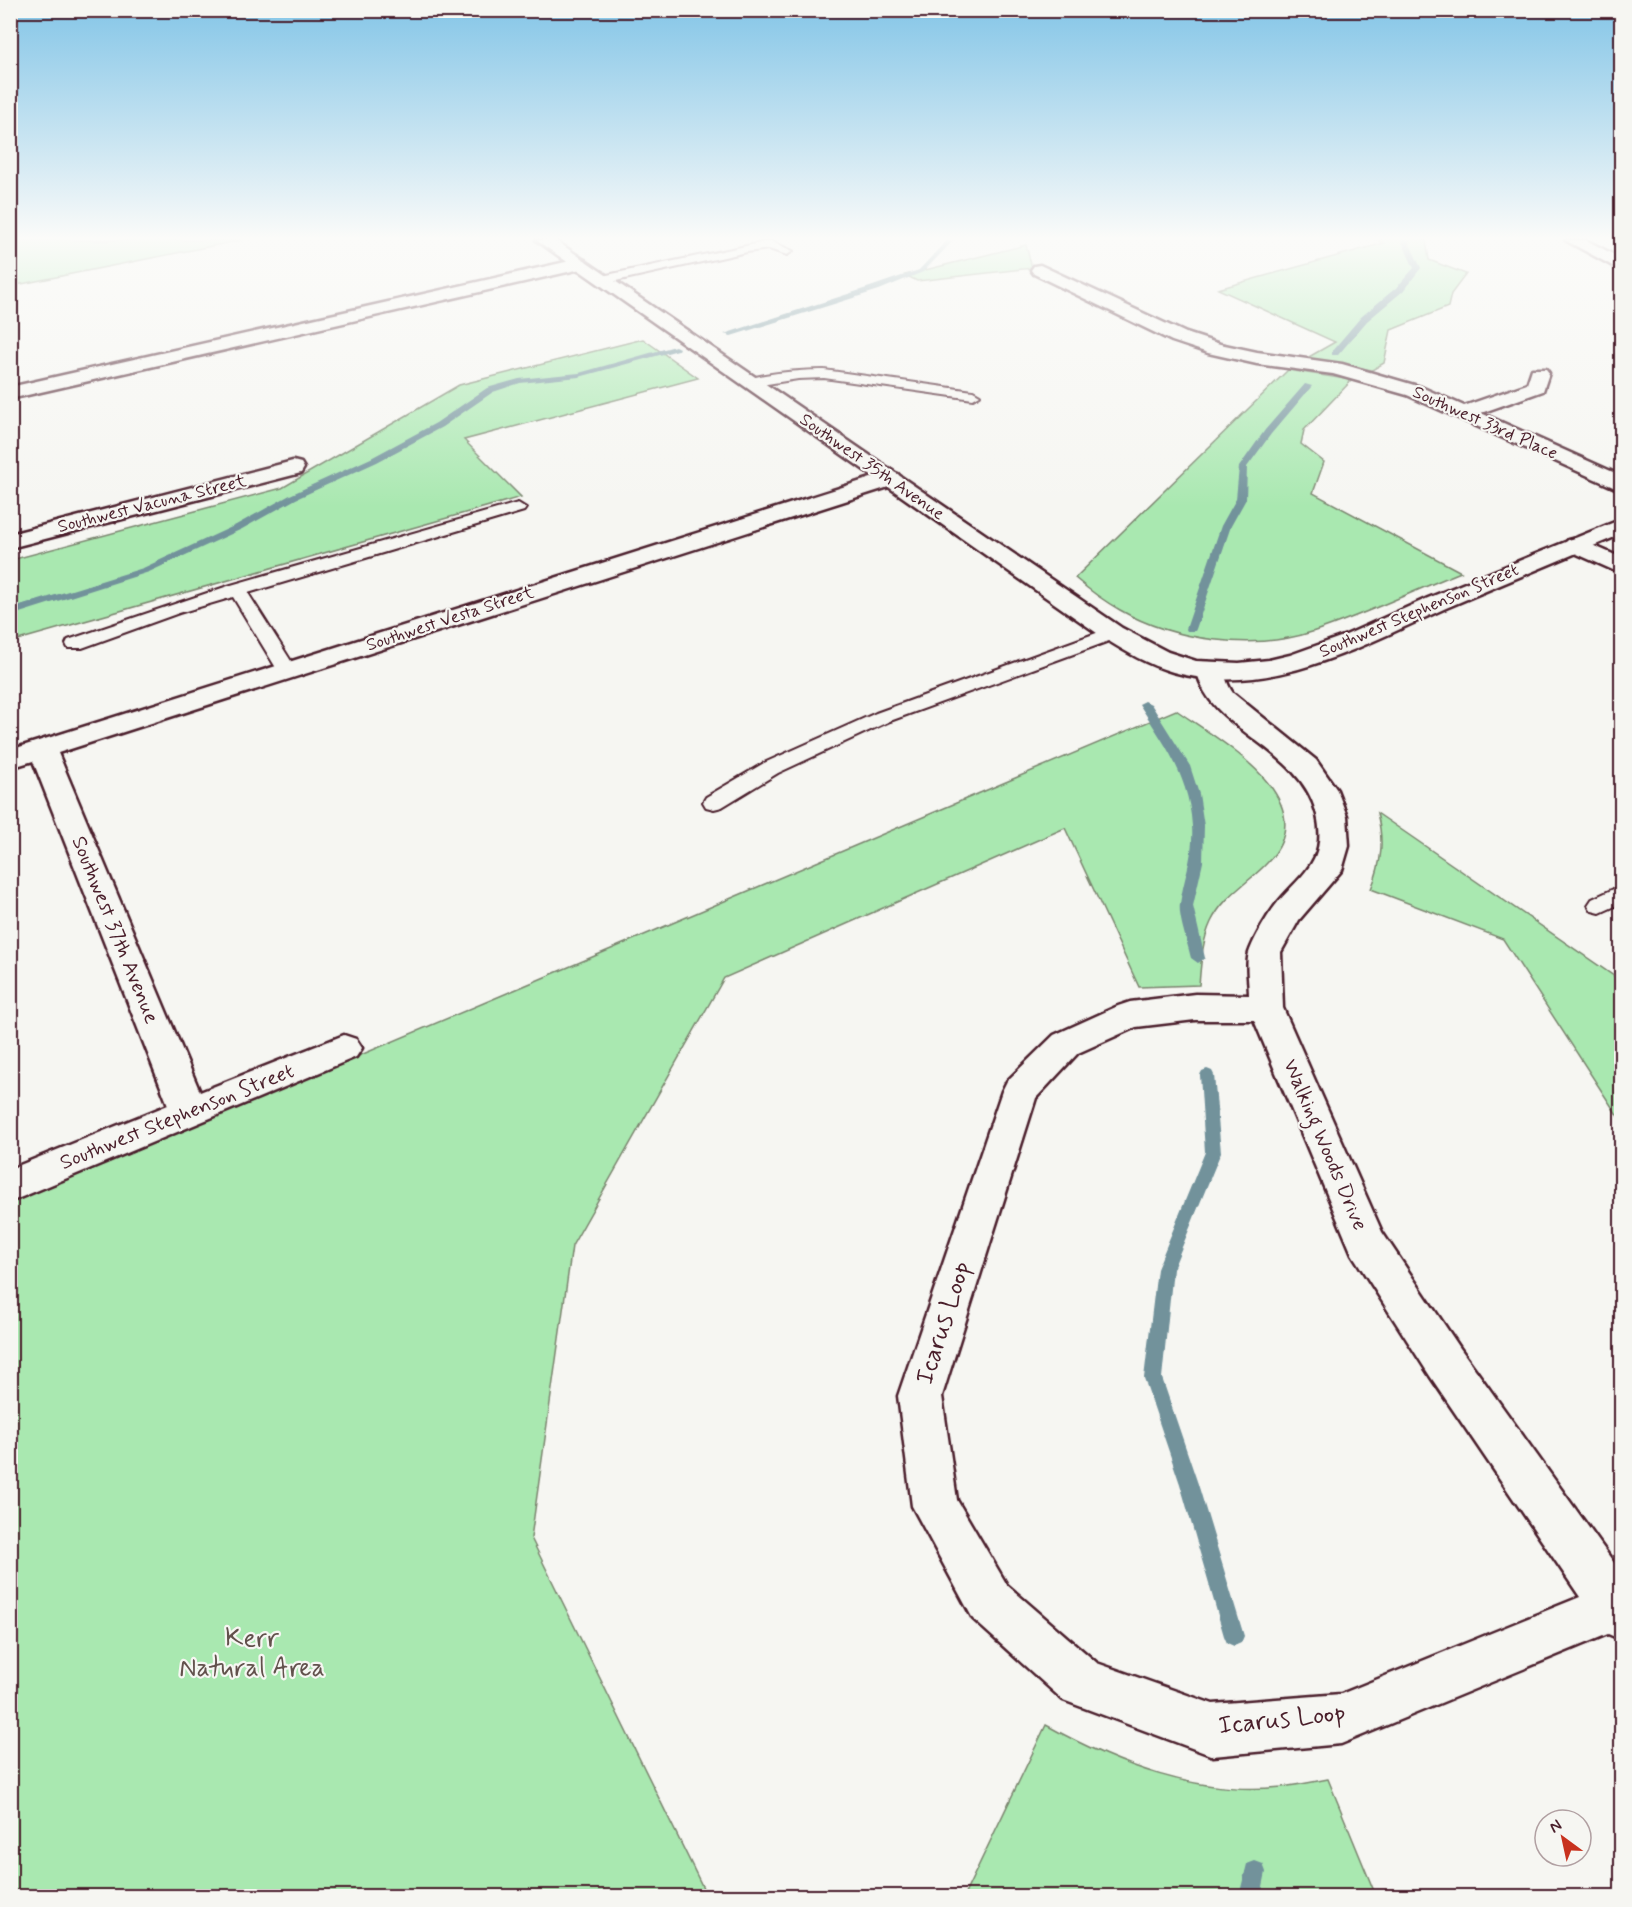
<svg xmlns="http://www.w3.org/2000/svg" width="1632" height="1907" font-family="Mynerve,sans-serif">
	<rect width="100%" height="100%" fill="#f6f6f2"/>
	<filter id="ink" filterUnits="userSpaceOnUse"><feTurbulence type="fractalNoise" baseFrequency=".0167" numOctaves="2"/><feDisplacementMap in="SourceGraphic" scale="12" xChannelSelector="R" yChannelSelector="G"/><feConvolveMatrix kernelMatrix="1 2 1 2 8 2 1 2 1" color-interpolation-filters="sRGB"/></filter>
	<g filter="url(#ink)">
		<g fill="#a9e8b0" stroke="#7a846e" stroke-width="1.5">
			<polygon points="11,240 242,240 11,286"/>
			<polygon points="1377,240 1426,240 1429,260 1466,274 1451,294 1448,307 1391,330 1384,363 1372,370 1307,358 1335,342 1218,289 1384,243"/>
			<polygon points="1026,245 1032,268 917,281 905,275"/>
			<polygon points="643,339 698,378 464,440 521,497 11,642 11,560 282,488 459,385"/>
			<path d="M1288 370 1352 380 1304 430 1301 444 1324 462 1313 493 1461 572C1413 591 1362 616 1312 632 1253 651 1174 641 1120 610 1104 601 1089 590 1075 578Z"/>
			<path d="M1176 710C1220 741 1326 799 1268 862 1249 883 1224 895 1211 922 1202 941 1201 963 1199 985L1139 987 1065 828 724 978 572 1246 531 1538 707 1896H11V1203Z"/>
			<path d="M1377 813 1621 981V1121L1503 939 1371 889C1382 862 1384 841 1377 813Z"/>
			<path d="M1046 1725C1118 1765 1198 1796 1282 1787 1297 1785 1313 1782 1328 1779L1376 1896H964Z"/>
		</g>
		<g fill="none" stroke-linecap="round" stroke-linejoin="round">
			<g fill="#72929b" fill-rule="evenodd">
				<polygon points="947,240 954,240 923,272 879,290 731,336 724,334 873,286 919,270"/>
				<polygon points="1401,240 1408,240 1421,268 1403,291 1367,321 1338,355 1332,355 1332,351 1361,317 1397,287 1414,268"/>
				<polygon points="675,346 679,348 678,350 579,377 520,383 493,392 442,427 377,462 296,499 242,529 149,572 10,616 10,609 143,568 236,525 290,495 371,458 436,423 487,388 519,379 579,373"/>
				<polygon points="1305,384 1312,386 1271,434 1247,467 1246,499 1231,526 1196,629 1195,631 1187,631 1186,629 1221,526 1236,499 1239,467 1265,430"/>
				<path d="M1145 701 1151 704 1190 766 1199 794 1204 826 1203 862 1193 906 1205 958 1198 963 1191 958C1188 944 1178 917 1180 904 1184 876 1194 857 1192 826 1189 776 1165 745 1139 704Z"/>
				<polygon points="1207,1069 1212,1071 1214,1075 1221,1152 1173,1269 1162,1378 1198,1484 1244,1636 1241,1643 1234,1646 1227,1643 1224,1636 1180,1484 1144,1378 1157,1269 1205,1152 1200,1075 1202,1071"/>
				<polygon points="1255,1861 1263,1864 1266,1872 1261,1896 1239,1896 1247,1864"/>
			</g>
			<defs>
				<g id="service">
					<polygon points="770,241 793,251 787,255 769,249 747,252 602,284 596,280 602,276"/>
					<path d="M824 370 973 391 980 395 973 399 824 378 798 379 749 387 742 383C751 373 808 370 824 370Z"/>
					<polygon points="518,503 526,508 524,511 248,593 298,672 295,676 281,676 233,597 179,613 82,648 68,648 66,644 68,640 231,585"/>
					<polygon points="1113,627 1120,629 1122,633 1120,637 890,721 778,773 722,807 714,809 706,807 703,802 706,797 764,763 876,713"/>
					<polygon points="1622,885 1622,903 1600,913 1592,911 1588,905 1592,899"/>
				</g>
				<g id="minor">
					<polygon points="1565,240 1586,240 1622,259 1622,271"/>
					<polygon points="579,259 585,260 588,264 585,268 10,399 10,387"/>
					<polygon points="1040,265 1186,333 1220,344 1257,352 1342,364 1421,387 1464,406 1527,384 1532,369 1546,369 1549,373 1543,391 1481,413 1622,476 1622,491 1407,395 1333,374 1257,364 1208,353 1172,341 1034,274 1031,270 1034,266"/>
					<polygon points="293,461 301,463 304,468 301,473 10,548 10,534"/>
					<polygon points="890,472 898,474 901,479 898,484 58,753 200,1092 344,1035 356,1039 362,1048 356,1057 10,1202 10,1169 168,1105 33,761 10,768 10,750"/>
					<polygon points="1576,538 1622,558 1622,574 1568,550 1564,545 1568,540"/>
					<path d="M1210 663 1219 665C1226 674 1226 684 1233 693L1316 760 1337 790 1347 816 1349 846 1342 870 1299 920 1281 952 1283 1008 1382 1232 1460 1348 1622 1574V1640L1608 1634 1341 1744 1213 1756 1063 1700 973 1619 912 1506 898 1396 1002 1091 1007 1081 1054 1035 1118 1006 1130 1002 1195 994 1249 995C1249 982 1245 961 1250 950 1256 935 1266 918 1275 906 1300 874 1328 863 1317 815 1301 746 1208 731 1197 671L1201 665ZM1195 1020H1254L1352 1254 1430 1376 1580 1597 1341 1694 1213 1704 1097 1663 1007 1585 957 1500 942 1396 1036 1098 1078 1053 1136 1027Z"/>
				</g>
				<path id="tertiary" d="M536 240H555L1122 628 1168 652 1196 661 1239 663 1269 660 1290 655 1346 635 1428 598 1622 519V534C1563 559 1504 583 1446 608 1361 646 1269 699 1173 672 1148 665 1126 652 1104 638Z"/>
			</defs>
			<use href="#service" stroke="#4a1f2b" stroke-width="4"/>
			<use href="#minor" stroke="#4a1f2b" stroke-width="5"/>
			<use href="#tertiary" stroke="#4a1f2b" stroke-width="5"/>
			<use href="#service" fill="#f6f6f2" fill-rule="evenodd"/>
			<use href="#minor" fill="#f6f6f2" fill-rule="evenodd"/>
			<use href="#tertiary" fill="#f6f6f2" fill-rule="evenodd"/>
		</g>
	</g>
	<linearGradient id="sky" x2="0" y2="1"><stop stop-color="#83c5e7"/><stop offset="0.47" stop-color="#fbfbf9"/><stop offset="1" stop-color="#fbfbf9" stop-opacity="0"/></linearGradient>
	<rect width="1632" height="507" fill="url(#sky)"/>
	<g text-anchor="middle" dominant-baseline="central" stroke-width="4.5" stroke-linejoin="round" paint-order="stroke">
		<g font-size="18" fill="#4a1f2b" stroke="#f6f6f2">
			<text transform="translate(1485 423) rotate(24)">Southwest 33rd Place</text>
			<text transform="translate(872 467) rotate(35)">Southwest 35th Avenue</text>
			<text transform="translate(152 504) rotate(-14)">Southwest Vacuna Street</text>
			<text transform="translate(1419 611) rotate(-23)">Southwest Stephenson Street</text>
			<text transform="translate(450 619) rotate(-18)">Southwest Vesta Street</text>
		</g>
		<g font-size="21" fill="#4a1f2b" stroke="#f6f6f2">
			<text transform="translate(115 930) rotate(68)">Southwest 37th Avenue</text>
			<text transform="translate(177 1117) rotate(-22)">Southwest Stephenson Street</text>
			<text transform="translate(1325 1145) rotate(67)">Walking Woods Drive</text>
		</g>
		<g font-size="26" fill="#4a1f2b" stroke="#f6f6f2">
			<text transform="translate(944 1323) rotate(-72)">Icarus Loop</text>
			<text transform="translate(1282 1720) rotate(-6)">Icarus Loop</text>
		</g>
		<g font-size="26" fill="#62514c" stroke="#f6f6f2">
			<text x="252" y="1639">Kerr<tspan x="252" dy="30">Natural Area</tspan></text>
		</g>
	</g>
	<rect width="1632" height="1907" fill="none" stroke="#f6f6f2" stroke-width="36"/>
	<rect x="18" y="18" width="1596" height="1871" fill="none" stroke="#4a1f2b" stroke-width="2" filter="url(#ink)"/>
	<g transform="translate(1563 1838) rotate(327)"><circle r="28" fill="#f6f6f2" stroke="#b1a0a2" stroke-width="1.5"/>
	<path d="M0-4.5L10 22L0 15L-10 22Z" fill="#c8321e"/>
	<text y="-9" font-size="16" font-weight="bold" text-anchor="middle" fill="#4a1f2b">N</text>
	</g>
</svg>
